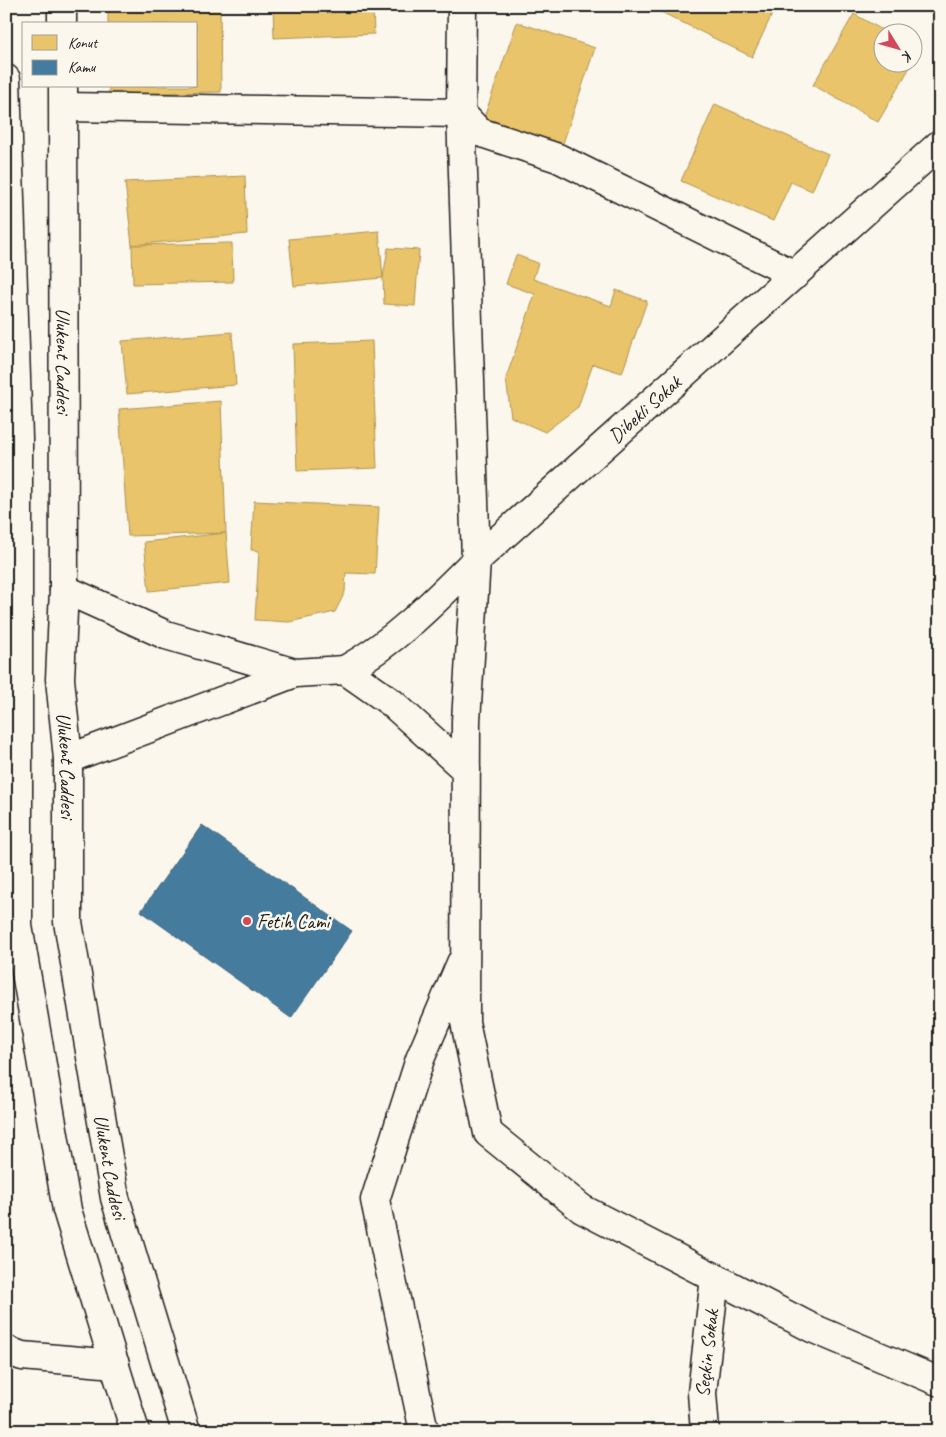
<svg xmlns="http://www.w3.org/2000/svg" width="946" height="1437" font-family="Caveat,sans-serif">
	<rect width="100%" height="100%" fill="#fbf7ec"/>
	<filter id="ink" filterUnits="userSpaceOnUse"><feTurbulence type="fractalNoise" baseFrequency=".02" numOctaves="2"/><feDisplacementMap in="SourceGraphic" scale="10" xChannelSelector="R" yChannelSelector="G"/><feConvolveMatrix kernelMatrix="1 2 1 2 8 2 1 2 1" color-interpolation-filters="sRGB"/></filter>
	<g filter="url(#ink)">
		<g fill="#e9c46a" stroke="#ac9253">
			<polygon points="108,6 220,6 221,92 109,94 109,86 196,86 196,24 108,24"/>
			<polygon points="273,6 373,6 374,34 274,38"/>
			<polygon points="649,6 776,6 752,57"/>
			<polygon points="854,14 886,32 884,32 884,62 913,62 878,122 813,85"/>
			<polygon points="517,22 595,48 558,158 479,132"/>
			<polygon points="715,104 828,154 812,191 791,182 773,221 681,181"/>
			<polygon points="245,176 247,234 132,245 125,182"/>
			<polygon points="379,231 383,278 294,286 289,239"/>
			<polygon points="232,243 233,282 133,284 132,245"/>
			<polygon points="388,248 419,250 415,306 384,304 383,278"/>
			<polygon points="516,255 538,263 533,279 611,306 616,290 647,301 622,373 593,364 578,407 545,432 511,417 506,378 535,294 506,284"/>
			<polygon points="232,332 236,385 127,394 122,341"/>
			<polygon points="372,341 377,468 297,471 293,344"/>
			<polygon points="221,401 226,533 128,536 119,409"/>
			<polygon points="254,501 379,507 375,574 346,573 345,592 335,612 289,622 255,620 259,551 251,550"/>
			<polygon points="226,533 230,583 149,591 144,542"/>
		</g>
		<polygon fill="#457b9d" stroke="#395e76" points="202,825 352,931 291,1018 141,911"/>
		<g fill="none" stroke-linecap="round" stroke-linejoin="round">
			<defs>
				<g id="street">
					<polyline points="462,6 461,113 476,560 466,721 465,1022 488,1133 582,1209 812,1328 940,1382"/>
					<polyline points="64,107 461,113 479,132 558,158 795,275"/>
					<polyline points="64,589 166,635 295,673"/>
					<path id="s1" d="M345 670C396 641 435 601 476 560L940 144"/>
					<polyline points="68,759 295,673 345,670 392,703 466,770"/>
					<polyline points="424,1431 375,1200 420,1059 461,963"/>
					<path id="s2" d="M705 1431 702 1393 715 1277"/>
				</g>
				<g id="secondary">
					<polyline points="62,6 62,24"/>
					<polyline points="6,79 18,438 18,926 67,1210 135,1431"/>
					<path id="s3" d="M63 86 64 589 60 679 68 759V922L115 1198 186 1431"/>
					<polyline points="6,1350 22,1356 115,1364"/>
				</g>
			</defs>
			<use href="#street" stroke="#1c1c1c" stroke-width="31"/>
			<use href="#secondary" stroke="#1c1c1c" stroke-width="31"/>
			<use href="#street" stroke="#fbf7ec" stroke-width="28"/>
			<use href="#secondary" stroke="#fbf7ec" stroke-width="28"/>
		</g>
	</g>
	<circle fill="#d1495b" stroke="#fbf7ec" stroke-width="2" cx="247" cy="921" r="5"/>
	<g text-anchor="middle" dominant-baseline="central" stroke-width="5" stroke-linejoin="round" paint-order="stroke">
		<g font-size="20" fill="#1c1c1c" stroke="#fbf7ec">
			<text stroke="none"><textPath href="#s3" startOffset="275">Ulukent Caddesi</textPath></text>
			<text stroke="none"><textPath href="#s1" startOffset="398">Dibekli Sokak</textPath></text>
			<text stroke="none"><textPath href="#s3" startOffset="680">Ulukent Caddesi</textPath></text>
			<text stroke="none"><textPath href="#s3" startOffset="1085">Ulukent Caddesi</textPath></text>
			<text stroke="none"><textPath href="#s2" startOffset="78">Seçkin Sokak</textPath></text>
		</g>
		<g font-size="20" fill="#1c1c1c" stroke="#fbf7ec" text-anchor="start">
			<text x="257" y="921">Fetih Cami</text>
		</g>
	</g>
	<rect width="946" height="1437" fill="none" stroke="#fbf7ec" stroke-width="25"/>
	<rect x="12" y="12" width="921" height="1412" fill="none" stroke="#1c1c1c" stroke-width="2" filter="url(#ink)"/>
	<rect x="22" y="22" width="175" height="65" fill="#fbf7ec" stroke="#a29f99"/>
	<rect x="32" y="35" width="25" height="15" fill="#e9c46a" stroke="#a29f99"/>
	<text x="68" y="48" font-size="15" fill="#1c1c1c">Konut</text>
	<rect x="32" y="60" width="25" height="15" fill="#457b9d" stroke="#a29f99"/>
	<text x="68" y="72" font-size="15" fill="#1c1c1c">Kamu</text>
	<g transform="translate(898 48) rotate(127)"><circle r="24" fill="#fbf7ec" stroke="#a29f99"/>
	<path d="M0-4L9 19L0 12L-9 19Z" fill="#d1495b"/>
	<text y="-8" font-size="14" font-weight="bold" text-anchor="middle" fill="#1c1c1c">K</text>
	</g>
</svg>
